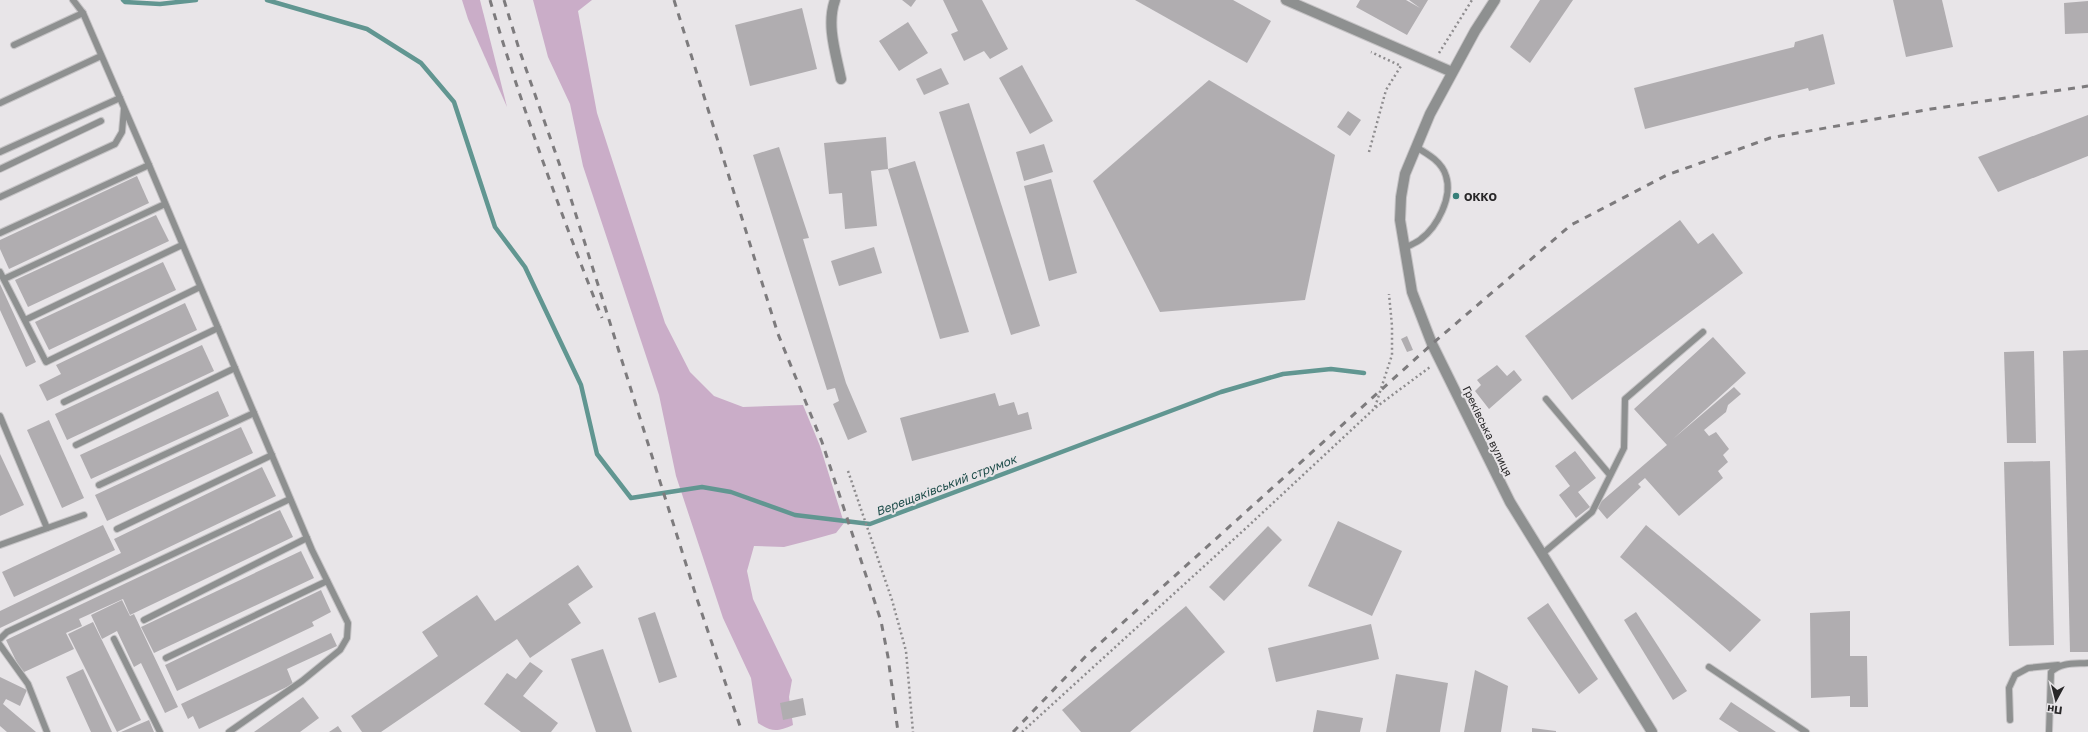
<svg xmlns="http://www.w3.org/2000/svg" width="2088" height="732" font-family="'Golos Text',sans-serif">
	<rect width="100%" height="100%" fill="#e8e5e8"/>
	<g fill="#caadc8">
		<polygon points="462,0 480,0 507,107 468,19"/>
		<path d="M533 0H592L578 11 597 113 665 323 690 372 714 396 743 407 803 405 820 446 844 523 836 533 811 540 784 547 754 546 747 571 753 599 792 680 789 697 793 725C777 732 772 732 758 723L751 678 723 618 676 476 659 395 583 166 570 104 548 57Z"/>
	</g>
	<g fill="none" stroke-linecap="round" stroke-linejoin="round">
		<g stroke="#619691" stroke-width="4.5">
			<polyline points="123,0 125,2 160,4 196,0"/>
			<polyline points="267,0 367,29 421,63 454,102 495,227 525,267 581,385 597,454 631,498 702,487 731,492 795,515 870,524 1221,392 1283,374 1331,369 1364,373"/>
		</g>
	</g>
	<g fill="#b0adb0">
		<polygon points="902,0 916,0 911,7"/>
		<polygon points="943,0 982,0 1008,49 990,59 984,51 964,61 951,34 958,31"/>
		<polygon points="1135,0 1233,0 1271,21 1247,63"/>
		<polygon points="1360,0 1406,0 1420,8 1409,0 1428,0 1407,35 1356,7"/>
		<polygon points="1540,0 1573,0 1530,63 1510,47"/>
		<polygon points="1893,0 1942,0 1953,47 1906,57"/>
		<polygon points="2088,1 2088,33 2065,34 2064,3"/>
		<polygon points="802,8 817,69 750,86 735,25"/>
		<polygon points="908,22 928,53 899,71 879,41"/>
		<polygon points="1823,34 1835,84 1809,91 1808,88 1645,129 1634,88 1794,47 1795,42"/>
		<polygon points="1022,65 1053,121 1030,134 999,78"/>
		<polygon points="941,68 949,84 924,95 916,79"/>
		<polygon points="1209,80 1335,155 1305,300 1160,312 1093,181"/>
		<polygon points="969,103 1040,326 1011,335 939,112"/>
		<polygon points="1348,111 1361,120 1350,136 1337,127"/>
		<polygon points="2088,115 2088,156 1998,192 1978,157"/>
		<polygon points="886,137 888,169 871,171 877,226 845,229 842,193 829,194 824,143"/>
		<polygon points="1044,144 1053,172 1024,181 1016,152"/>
		<polygon points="779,147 809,238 803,239 846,383 867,432 848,440 833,404 839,401 835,388 827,390 753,155"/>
		<polygon points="915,161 969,332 940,339 888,169"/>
		<polygon points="137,176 149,203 9,269 0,249 0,240"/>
		<polygon points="1051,179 1077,273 1049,281 1024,186"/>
		<polygon points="156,215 169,241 28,307 15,280"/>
		<polygon points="1680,220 1698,244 1713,233 1743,273 1572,400 1525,336"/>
		<polygon points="874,247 882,273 839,286 831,261"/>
		<polygon points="163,262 176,290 49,350 35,322"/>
		<polygon points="0,284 36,362 26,367 0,310"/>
		<polygon points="185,303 197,330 47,401 39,385 61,374 56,365"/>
		<polygon points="1407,336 1413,350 1407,352 1401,339"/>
		<polygon points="1713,337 1746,373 1673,439 1734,387 1741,394 1728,405 1726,412 1704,430 1709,436 1716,432 1729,449 1723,455 1728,462 1718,471 1723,478 1679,516 1645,478 1638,484 1641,487 1607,519 1596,506 1667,445 1634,409"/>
		<polygon points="202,345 214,371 67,440 55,414"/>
		<polygon points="2088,350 2088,652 2070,652 2063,351"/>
		<polygon points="2034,351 2036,443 2007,443 2004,352"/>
		<polygon points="1497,365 1507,376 1514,370 1522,380 1489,409 1475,391 1481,385 1477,380"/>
		<polygon points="218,391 229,416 91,479 80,455"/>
		<polygon points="995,393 999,406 1014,402 1018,415 1028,412 1032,429 912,461 900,418"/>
		<polygon points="49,420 84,498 62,508 27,430"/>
		<polygon points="241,427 253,453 107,521 95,495"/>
		<polygon points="1575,451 1596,478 1578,492 1590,507 1576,518 1559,495 1570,486 1555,466"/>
		<polygon points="0,454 24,505 0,516"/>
		<polygon points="2050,461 2054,645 2009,646 2004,462"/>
		<polygon points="262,467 276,496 0,628 0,611 121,553 114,539"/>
		<polygon points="280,510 293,537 130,615 123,599 79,619 82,626 66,633 74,649 22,673 6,640"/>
		<polygon points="1338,521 1402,551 1372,616 1308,586"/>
		<polygon points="103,525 115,550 14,597 2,572"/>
		<polygon points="1646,525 1761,620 1730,652 1620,557"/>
		<polygon points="1268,526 1282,540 1224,601 1209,587"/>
		<polygon points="301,551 314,578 154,653 141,627"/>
		<polygon points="578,565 593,587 568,604 581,623 530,658 517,639 381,732 362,732 351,716 438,656 422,632 477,595 495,621"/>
		<polygon points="321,590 331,612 312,622 314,626 177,691 165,665"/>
		<polygon points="122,600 130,616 134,614 178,707 165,713 141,663 134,667 117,631 102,639 91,615"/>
		<polygon points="1548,603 1598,679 1579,694 1527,618"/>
		<polygon points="1186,606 1225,652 1130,732 1081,732 1062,710"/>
		<polygon points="1850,611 1850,656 1867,656 1868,707 1850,707 1850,696 1811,698 1810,613"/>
		<polygon points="655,612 677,677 659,683 638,618"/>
		<polygon points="1636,612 1687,691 1673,700 1624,620"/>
		<polygon points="93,622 141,720 117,732 68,634"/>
		<polygon points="1371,624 1379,659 1276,682 1268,648"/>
		<polygon points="331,633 337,646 287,669 293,684 199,729 193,716 188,719 181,704"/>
		<polygon points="603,649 632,732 596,732 571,659"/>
		<polygon points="530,662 543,671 523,696 558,723 551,732 521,732 484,704 507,673 516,679"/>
		<polygon points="83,669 112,732 91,732 66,677"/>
		<polygon points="1475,670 1508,686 1501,732 1464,732"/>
		<polygon points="1396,674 1448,683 1440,732 1386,732"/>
		<polygon points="0,677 27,690 20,706 6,699 3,704 36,732 7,732 0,726"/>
		<polygon points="303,697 319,718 300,732 254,732"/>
		<polygon points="803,698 806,715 783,720 780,703"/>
		<polygon points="1731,702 1776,732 1739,732 1719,719"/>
		<polygon points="1317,710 1363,718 1360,732 1313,732"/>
		<polygon points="149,720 154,732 121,732"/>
		<polygon points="338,726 342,732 329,732"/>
		<polygon points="1532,728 1556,731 1556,732 1532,732"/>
	</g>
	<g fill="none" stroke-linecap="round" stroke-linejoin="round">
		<defs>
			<g id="service">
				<polyline points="73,0 83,13 149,165 312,550 348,623 347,638 340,650 302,681 229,732"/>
				<polyline points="14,45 83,13"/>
				<polyline points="0,103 101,56"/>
				<polyline points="0,152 120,98"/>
				<polyline points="0,169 101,121"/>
				<polyline points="0,197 115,144 122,132 124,109"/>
				<polyline points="0,233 149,165"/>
				<path d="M1405 248C1410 245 1416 243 1421 239 1437 227 1453 197 1446 176 1442 162 1428 154 1416 147"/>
				<polyline points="0,272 46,362 200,287"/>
				<polyline points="4,279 165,204"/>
				<polyline points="25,320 182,245"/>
				<polyline points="1546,399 1610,475"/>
				<polyline points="64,402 218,328"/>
				<polyline points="0,416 47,528"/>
				<polyline points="76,445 235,368"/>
				<polyline points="99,485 254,413"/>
				<polyline points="117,529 272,455"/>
				<polyline points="0,545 84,515"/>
				<polyline points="1542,554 1592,512 1624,448 1625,399 1703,332"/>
				<polyline points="144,620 307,538"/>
				<polyline points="0,639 7,632 290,499"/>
				<polyline points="114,639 160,732"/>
				<polyline points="0,645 28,684 47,732"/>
				<polyline points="166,658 327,581"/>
				<polyline points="1709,667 1806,732"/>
				<polyline points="2010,720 2009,688 2015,675 2028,668 2058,665"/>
				<path d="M2049 732 2051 672C2061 662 2075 664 2088 663"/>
			</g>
			<g id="minor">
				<path d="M835 0C826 25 836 54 841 79"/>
				<polyline points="1286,0 1452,72"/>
				<polyline points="1495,0 1475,31 1430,114 1405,174 1401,197 1400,220 1412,292 1432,344 1510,502 1652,732"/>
			</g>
		</defs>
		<use href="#service" stroke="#c5c3c5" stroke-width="8"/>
		<use href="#minor" stroke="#c5c3c5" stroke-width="12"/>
		<g stroke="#8e8c8e" stroke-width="2.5" stroke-dasharray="2 3" stroke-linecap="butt">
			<polyline points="1439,53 1472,0"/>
			<polyline points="1369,152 1386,90 1401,66 1371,52"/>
			<polyline points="1375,407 1392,355 1392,326 1389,294"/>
			<polyline points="848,471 892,600 906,651 913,732"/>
			<polyline points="1022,732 1245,529 1375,408 1430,367"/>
		</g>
		<use href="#service" stroke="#8e9090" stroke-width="6"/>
		<use href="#minor" stroke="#8e9090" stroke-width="10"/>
		<g stroke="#7d7b7d" stroke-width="3" stroke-dasharray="7 7" stroke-linecap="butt">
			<path d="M490 0C522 108 561 214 602 318"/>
			<polyline points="504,0 519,49 565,180 697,599 742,732"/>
			<polyline points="674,0 778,334 822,442 881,621 888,657 898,732"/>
			<polyline points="1013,732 1087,655 1432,344 1571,225 1667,175 1770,138 1931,109 2088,86"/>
		</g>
	</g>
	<circle fill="#377f79" stroke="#e8e5e8" stroke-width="1.5" cx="1456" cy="196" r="4"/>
	<g text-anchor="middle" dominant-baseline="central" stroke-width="4" stroke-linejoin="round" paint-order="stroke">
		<g font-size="11" font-weight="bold" fill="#282728" stroke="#e8e5e8" text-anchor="start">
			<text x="1464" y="196">ОККО</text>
		</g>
		<g font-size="11" fill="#282728" stroke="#e8e5e8">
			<text transform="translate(1488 431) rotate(64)">Греківська вулиця</text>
		</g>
		<g font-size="12" font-style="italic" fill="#1e4d4a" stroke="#e8e5e8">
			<text transform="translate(946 485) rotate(-21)">Верещаківський струмок</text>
		</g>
	</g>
	<g transform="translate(2056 700) rotate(187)" stroke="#e8e5e8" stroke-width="3" paint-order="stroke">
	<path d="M0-3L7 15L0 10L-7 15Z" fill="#282728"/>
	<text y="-6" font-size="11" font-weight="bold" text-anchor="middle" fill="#282728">Пн</text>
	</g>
</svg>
